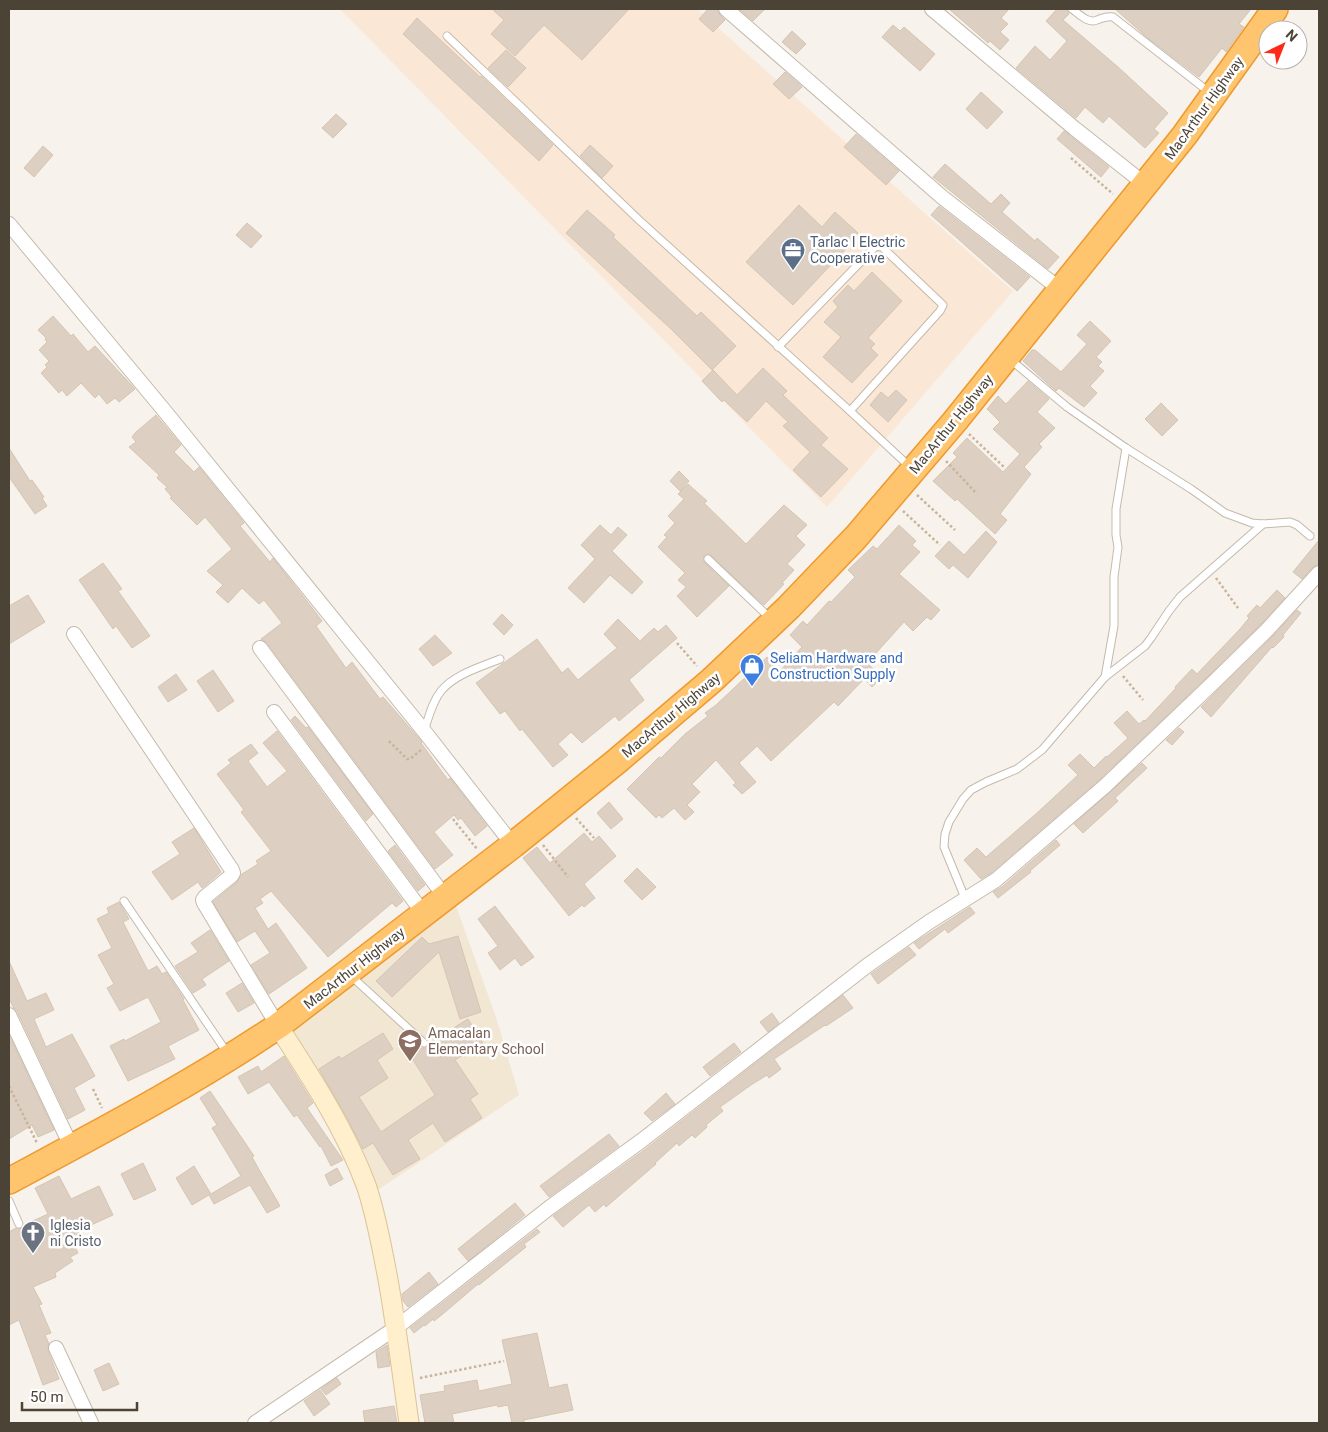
<svg xmlns="http://www.w3.org/2000/svg" width="1328" height="1432" font-family="Roboto,sans-serif">
	<rect width="100%" height="100%" fill="#f7f2eb"/>
	<polygon fill="#fae7d5" points="340,9 697,9 967,251 1013,291 827,507"/>
	<polygon fill="#f1e7d3" points="456,906 496,1017 519,1095 378,1190 293,1030"/>
	<g fill="#ddd0c2" stroke="#d6c5b1">
		<polygon points="492,9 629,9 582,60 544,25 515,56 491,34 504,20"/>
		<polygon points="708,9 717,9 720,15 725,20 713,32 699,19"/>
		<polygon points="739,9 765,9 753,21"/>
		<polygon points="949,9 1009,9 1001,18 1008,24 1000,32 1009,40 1000,50 990,41 988,43 979,35"/>
		<polygon points="1057,9 1067,9 1069,14 1063,20 1118,67 1168,113 1154,129 1159,133 1145,148 1109,116 1103,123 1085,107 1076,118 1016,68 1035,46 1050,60 1067,41 1046,21"/>
		<polygon points="1115,9 1251,9 1239,24 1244,27 1226,52 1222,48 1199,77 1149,39"/>
		<polygon points="417,18 480,77 481,76 553,145 539,161 403,34"/>
		<polygon points="893,25 900,31 904,27 935,54 920,71 882,37"/>
		<polygon points="792,31 806,44 796,54 782,42"/>
		<polygon points="506,50 526,68 508,87 488,68"/>
		<polygon points="785,72 802,87 789,99 773,84"/>
		<polygon points="981,92 1003,112 987,129 966,109"/>
		<polygon points="336,114 347,124 333,138 322,128"/>
		<polygon points="1064,131 1109,167 1101,177 1057,139"/>
		<polygon points="856,134 899,171 886,185 844,147"/>
		<polygon points="590,145 613,166 602,178 580,156"/>
		<polygon points="43,146 53,155 34,177 24,168"/>
		<polygon points="945,164 991,204 1001,194 1010,203 1002,212 1035,241 1037,238 1059,257 1048,269 933,177"/>
		<polygon points="799,205 822,227 835,212 858,233 845,248 846,249 793,305 746,262"/>
		<polygon points="939,206 1030,277 1017,291 931,215"/>
		<polygon points="587,210 615,235 613,237 697,316 701,312 736,346 712,370 670,328 566,233"/>
		<polygon points="247,223 262,236 251,248 236,235"/>
		<polygon points="872,272 902,301 868,338 875,344 871,348 878,355 852,383 823,357 841,337 824,322 838,307 833,301 848,285 854,291"/>
		<polygon points="53,316 71,336 73,334 88,352 95,346 135,389 119,402 115,398 107,404 99,394 95,398 81,383 67,396 62,390 59,393 41,373 47,367 45,365 49,361 39,350 47,342 45,339 46,338 38,330"/>
		<polygon points="1090,321 1111,341 1096,357 1102,362 1098,366 1104,371 1090,386 1097,393 1084,407 1059,388 1056,391 1023,361 1032,350 1035,350 1061,372 1087,344 1077,335"/>
		<polygon points="763,368 787,391 783,395 828,438 821,445 848,469 821,497 793,470 810,452 783,426 788,422 766,401 747,422 724,400 722,402 702,381 713,370 737,395"/>
		<polygon points="1028,381 1049,399 1037,412 1055,428 1039,444 1042,447 1024,467 1031,474 1000,514 1007,520 995,534 957,499 955,501 933,481 957,457 953,453 967,438 1003,472 1020,454 993,429 1000,422 987,409 998,396 1006,404"/>
		<polygon points="896,390 907,400 888,422 870,405 881,392 888,398"/>
		<polygon points="1161,403 1178,420 1162,436 1145,419"/>
		<polygon points="156,415 181,445 174,452 194,472 199,467 244,523 240,526 270,562 273,558 313,609 322,621 316,626 346,668 352,662 380,699 383,697 422,742 421,743 448,780 450,778 487,826 475,836 461,818 458,820 454,815 434,832 453,855 435,869 267,643 261,639 282,623 264,600 259,604 242,588 228,603 216,592 223,585 207,571 232,549 205,517 197,525 170,498 172,497 165,489 167,487 157,478 159,475 129,447 136,442 132,437 136,432"/>
		<polygon points="9,448 30,481 32,480 44,497 42,498 47,506 35,514 9,477"/>
		<polygon points="679,471 689,481 680,491 670,481"/>
		<polygon points="688,484 707,501 704,503 746,544 784,505 807,525 796,536 805,545 787,564 794,570 782,583 784,584 764,605 709,554 704,556 704,562 729,586 697,617 677,596 686,587 678,580 685,573 658,547 667,537 664,535 675,523 668,516 684,499 678,494"/>
		<polygon points="600,525 611,535 618,527 627,535 612,551 643,582 632,594 610,575 584,603 568,588 595,559 581,545"/>
		<polygon points="899,525 916,541 912,545 920,552 899,574 940,610 931,620 927,617 913,631 904,622 867,663 882,677 872,687 864,679 838,706 834,702 771,761 757,746 739,763 756,782 742,794 733,785 736,783 716,760 692,784 700,792 687,805 694,812 685,820 674,808 662,818 659,815 656,818 627,789 659,757 661,758 685,734 708,716 705,713 716,705 767,657 780,671 802,647 790,635 803,621 807,625 829,601 831,602 855,577 848,570 873,546 877,549"/>
		<polygon points="986,531 997,542 968,578 953,565 949,569 935,556 949,541 964,555"/>
		<polygon points="1319,540 1319,564 1313,567 1302,579 1293,572"/>
		<polygon points="103,563 122,589 118,591 150,636 132,648 116,626 113,629 79,580"/>
		<polygon points="1277,590 1285,598 1261,624 1208,676 1099,780 991,873 981,879 964,860 977,848 986,857 1037,813 1078,775 1068,765 1080,754 1094,768 1106,756 1107,757 1128,738 1114,723 1127,711 1139,724 1144,720 1145,721 1176,688 1175,687 1192,669 1197,674 1240,629 1249,618 1247,616 1257,605 1260,608"/>
		<polygon points="28,595 45,622 9,644 9,606"/>
		<polygon points="1297,610 1301,613 1283,635 1284,637 1273,648 1272,647 1211,717 1201,707 1273,636"/>
		<polygon points="502,614 513,625 504,635 493,624"/>
		<polygon points="618,619 640,641 654,628 658,632 666,625 677,638 629,680 644,700 619,721 615,716 582,743 571,732 558,744 568,755 553,767 522,729 520,731 505,711 500,714 476,683 537,639 562,673 568,668 578,680 617,648 604,634"/>
		<polygon points="435,635 452,653 433,666 419,649"/>
		<polygon points="213,670 234,701 218,712 197,681"/>
		<polygon points="176,674 187,690 168,702 158,687"/>
		<polygon points="295,716 306,728 308,727 373,814 366,821 291,720"/>
		<polygon points="1179,728 1184,732 1172,745 1166,740"/>
		<polygon points="277,731 403,901 396,907 392,903 328,957 271,891 260,899 263,903 255,908 268,929 276,923 307,968 269,994 251,965 270,953 255,931 237,942 213,902 236,883 242,874 258,864 256,861 271,851 241,812 244,810 217,774 231,763 228,760 251,744 258,753 248,761 267,787 287,771 263,743"/>
		<polygon points="1142,763 1147,768 1115,798 1118,801 1083,833 1074,824"/>
		<polygon points="609,802 623,819 611,829 597,813"/>
		<polygon points="194,828 221,872 202,888 198,882 172,900 152,872 180,854 172,842"/>
		<polygon points="584,833 592,842 599,836 616,856 584,884 595,898 584,907 582,905 569,916 523,858 537,847 550,863"/>
		<polygon points="1056,840 1060,845 1030,871 1031,872 998,898 993,892 1002,887"/>
		<polygon points="395,845 425,885 418,891 388,851"/>
		<polygon points="637,868 656,887 642,900 624,881"/>
		<polygon points="119,902 129,919 123,922 148,971 157,966 162,974 166,972 184,999 183,1000 199,1030 168,1046 175,1059 128,1081 110,1046 124,1039 125,1041 161,1022 148,997 120,1011 107,988 114,984 98,955 112,948 97,919 109,913 107,908"/>
		<polygon points="495,906 534,957 521,966 515,958 500,970 488,953 498,946 478,919"/>
		<polygon points="970,907 975,913 948,933 945,929 919,949 914,943"/>
		<polygon points="210,930 229,961 202,979 206,985 193,993 175,966 198,952 191,943"/>
		<polygon points="458,936 481,1012 460,1019 439,952 392,997 376,981 422,937 429,944"/>
		<polygon points="909,947 916,955 878,984 871,974"/>
		<polygon points="9,961 27,1001 46,993 54,1010 34,1019 46,1047 72,1034 95,1076 74,1088 85,1110 68,1119 17,1011 13,1007 9,998"/>
		<polygon points="242,983 254,1003 238,1012 226,993"/>
		<polygon points="843,995 853,1008 826,1026 825,1025 774,1059 781,1069 769,1078 767,1075 751,1085 720,1107 723,1111 706,1125 707,1127 695,1138 692,1135 679,1146 677,1143 655,1163 656,1164 606,1207 604,1204 595,1212 589,1205 563,1227 553,1216 643,1151"/>
		<polygon points="772,1013 779,1023 768,1032 760,1022"/>
		<polygon points="468,1019 483,1043 455,1060 478,1094 470,1099 482,1118 445,1142 433,1123 408,1140 420,1159 393,1175 373,1143 363,1149 347,1118 319,1069 339,1056 341,1059 383,1033 393,1049 377,1060 388,1078 359,1097 381,1132 435,1095 410,1055 422,1048 426,1048 429,1043"/>
		<polygon points="9,1035 54,1130 38,1137 32,1125 9,1139"/>
		<polygon points="734,1043 741,1052 710,1076 703,1067"/>
		<polygon points="284,1056 313,1103 307,1108 343,1160 331,1166 321,1146 320,1147 297,1115 294,1117 269,1082 248,1094 238,1077 258,1066 261,1072"/>
		<polygon points="210,1091 254,1156 252,1157 261,1173 280,1206 267,1213 250,1185 214,1204 209,1195 192,1205 176,1178 194,1166 211,1194 241,1176 212,1128 217,1125 200,1098"/>
		<polygon points="666,1093 675,1104 652,1121 644,1113"/>
		<polygon points="609,1134 619,1146 549,1197 540,1186"/>
		<polygon points="143,1163 156,1190 134,1200 121,1174"/>
		<polygon points="337,1168 343,1179 330,1186 325,1175"/>
		<polygon points="59,1176 71,1199 99,1186 113,1215 78,1231 83,1241 74,1245 78,1253 70,1257 73,1261 55,1273 56,1277 33,1287 42,1304 39,1305 51,1333 45,1335 49,1344 48,1351 59,1379 43,1385 19,1320 9,1325 9,1232 16,1228 22,1229 24,1225 48,1214 35,1188"/>
		<polygon points="515,1203 525,1215 468,1261 458,1249"/>
		<polygon points="537,1229 540,1232 524,1244 526,1247 479,1285 478,1284 444,1313 434,1321 433,1319 425,1326 424,1325 414,1333 410,1328"/>
		<polygon points="429,1272 438,1284 408,1307 403,1301 402,1294"/>
		<polygon points="537,1333 549,1388 567,1384 573,1410 524,1420 524,1423 512,1423 508,1405 498,1407 497,1405 452,1414 454,1423 425,1423 420,1395 445,1391 444,1386 477,1380 479,1391 512,1384 502,1340"/>
		<polygon points="387,1345 390,1366 378,1368 376,1352"/>
		<polygon points="109,1363 119,1384 103,1391 94,1370"/>
		<polygon points="337,1378 341,1384 326,1395 321,1389"/>
		<polygon points="320,1390 330,1404 314,1416 304,1401"/>
		<polygon points="394,1406 397,1423 365,1423 363,1411"/>
	</g>
	<g fill="none" stroke-linecap="round" stroke-linejoin="round">
		<defs>
			<g id="lane">
				<path d="M1072 9C1079 14 1088 24 1097 20 1103 18 1106 16 1113 17L1209 92"/>
				<polyline points="447,36 639,220 850,411"/>
				<polyline points="778,347 876,246 882,247 943,305 940,311 850,411 910,467"/>
				<polyline points="1011,360 1067,407 1126,448 1191,489 1225,513 1252,523 1263,524 1290,522 1297,525 1310,536"/>
				<polyline points="708,559 771,619"/>
				<polyline points="1105,677 1114,626 1114,577 1118,547 1116,535 1116,509 1126,448"/>
				<path d="M424 731C429 717 432 702 441 691 455 674 481 667 500 659"/>
				<polyline points="965,898 944,847 945,834 949,822 963,799 971,790 986,782 1017,769 1042,750 1105,677 1145,646 1151,638 1169,611 1180,597 1263,524"/>
				<polyline points="124,901 228,1054"/>
				<polyline points="350,975 424,1043"/>
				<polyline points="9,1201 19,1224"/>
			</g>
			<g id="street">
				<polyline points="726,9 942,197 1061,290"/>
				<polyline points="932,9 1074,128 1146,185"/>
				<polyline points="9,224 163,409 424,731 513,845"/>
				<polyline points="74,634 232,870 233,873 231,876 205,897 203,900 204,903 278,1026"/>
				<polyline points="260,648 445,897"/>
				<polyline points="274,712 424,914"/>
				<polyline points="9,1015 72,1148"/>
				<polyline points="56,1348 91,1423"/>
				<polyline points="255,1423 397,1327 549,1208 641,1141 868,965 929,922 996,880 1105,786 1214,682 1267,630 1319,573"/>
			</g>
			<path id="secondary" d="M278 1026C311 1077 345 1129 366 1185 376 1214 381 1244 387 1274 396 1323 402 1373 409 1423"/>
			<path id="highway" d="M9 1181C100 1132 192 1084 278 1026L513 845 617 761 711 681 789 607 856 537 955 421 1184 136 1275 9"/>
		</defs>
		<use href="#lane" stroke="#c4baac" stroke-width="9"/>
		<use href="#street" stroke="#c4baac" stroke-width="16"/>
		<use href="#secondary" stroke="#dcc496" stroke-width="21"/>
		<use href="#highway" stroke="#ef992d" stroke-width="28"/>
		<g stroke="#c7b49b" stroke-width="2.5" stroke-dasharray="2.5 2.5" stroke-linecap="butt">
			<polyline points="1071,158 1113,194"/>
			<polyline points="969,434 1004,467"/>
			<polyline points="946,461 977,494"/>
			<polyline points="917,495 955,530"/>
			<polyline points="903,511 940,545"/>
			<polyline points="1216,578 1238,608"/>
			<polyline points="677,643 697,666"/>
			<polyline points="1123,676 1143,700"/>
			<polyline points="389,741 407,759 410,759 421,750"/>
			<polyline points="576,818 594,838"/>
			<polyline points="453,819 477,849"/>
			<polyline points="543,845 568,877"/>
			<polyline points="9,1086 37,1143"/>
			<polyline points="93,1089 102,1108"/>
			<polyline points="420,1378 504,1361"/>
		</g>
		<use href="#lane" stroke="#fff" stroke-width="7"/>
		<use href="#street" stroke="#fff" stroke-width="14"/>
		<use href="#secondary" stroke="#ffefcd" stroke-width="19"/>
		<use href="#highway" stroke="#ffc46e" stroke-width="25"/>
	</g>
	<defs>
		<symbol id="office-pin" viewBox="-11 -11 22 30"><path d="M0 17L-7.5 6A9.5 9.5 0 1 1 7.5 6Z" fill="#5c6f8a" stroke="#fff"/><path d="M-6-3h4V-5.5h4V-3h4V5H-6ZM-1-4.5V-3h2v-1.5ZM-6 0V1H6V0Z" fill="#fff"/></symbol>
		<symbol id="shop-pin" viewBox="-11 -11 22 30"><path d="M0 17L-7.5 6A9.5 9.5 0 1 1 7.5 6Z" fill="#3f7fe0" stroke="#fff"/><path d="M-5-2.5h2.3a2.7 3.5 0 0 1 5.4 0H5L5.5 6h-11ZM-1.5-2.5h3a1.5 2.3 0 0 0-3 0Z" fill="#fff"/></symbol>
		<symbol id="school-pin" viewBox="-11 -11 22 30"><path d="M0 17L-7.5 6A9.5 9.5 0 1 1 7.5 6Z" fill="#8d6e63" stroke="#fff"/><path d="M0-5L7-2L0 1L-7-2ZM-4 1L0 2.5L4 1V4Q0 6-4 4Z" fill="#fff"/></symbol>
		<symbol id="church-pin" viewBox="-11 -11 22 30"><path d="M0 17L-7.5 6A9.5 9.5 0 1 1 7.5 6Z" fill="#6b7280" stroke="#fff"/><path d="M-1.2-6h2.4v3.5h3.3v2.4h-3.3V6h-2.4V-.1h-3.3v-2.4h3.3Z" fill="#fff"/></symbol>
	</defs>
	<g fill-rule="evenodd">
		<use href="#office-pin" x="779" y="236" width="28" height="38"/>
		<use href="#shop-pin" x="738" y="652" width="28" height="38"/>
		<use href="#school-pin" x="396" y="1027" width="28" height="38"/>
		<use href="#church-pin" x="19" y="1219" width="28" height="38"/>
	</g>
	<g text-anchor="middle" dominant-baseline="central" stroke-width="5" stroke-linejoin="round" paint-order="stroke">
		<g font-size="14" fill="#4c4337" stroke="#fff">
			<text transform="translate(1204 108) rotate(-54)">MacArthur Highway</text>
			<text transform="translate(951 424) rotate(-51)">MacArthur Highway</text>
			<text transform="translate(671 715) rotate(-40)">MacArthur Highway</text>
			<text transform="translate(354 968) rotate(-38)">MacArthur Highway</text>
		</g>
		<g font-size="14" fill="#4e5e75" stroke="#fff" text-anchor="start">
			<text x="810" y="242">Tarlac I Electric<tspan x="810" dy="16">Cooperative</tspan></text>
		</g>
		<g font-size="14" fill="#366cbe" stroke="#fff" text-anchor="start">
			<text x="770" y="658">Seliam Hardware and<tspan x="770" dy="16">Construction Supply</tspan></text>
		</g>
		<g font-size="14" fill="#785e54" stroke="#fff" text-anchor="start">
			<text x="428" y="1033">Amacalan<tspan x="428" dy="16">Elementary School</tspan></text>
		</g>
		<g font-size="14" fill="#5b616d" stroke="#fff" text-anchor="start">
			<text x="50" y="1225">Iglesia<tspan x="50" dy="16">ni Cristo</tspan></text>
		</g>
	</g>
	<rect width="1328" height="1432" fill="none" stroke="#4c4337" stroke-width="20"/>
	<g transform="translate(1283 45) rotate(43)"><circle r="24" fill="#ffffff" stroke="#b7b4af"/>
	<path d="M0-4L9 19L0 12L-9 19Z" fill="#ff2b1a"/>
	<text y="-8" font-size="14" font-weight="bold" text-anchor="middle" fill="#4c4337">N</text>
	</g>
	<path d="M22 1402v8h115v-8" fill="none" stroke="#4c4337" stroke-width="2.5"/>
	<text x="30" y="1402" font-size="15" fill="#4c4337" stroke="#ffffff" stroke-width="4" paint-order="stroke">50 m</text>
</svg>
